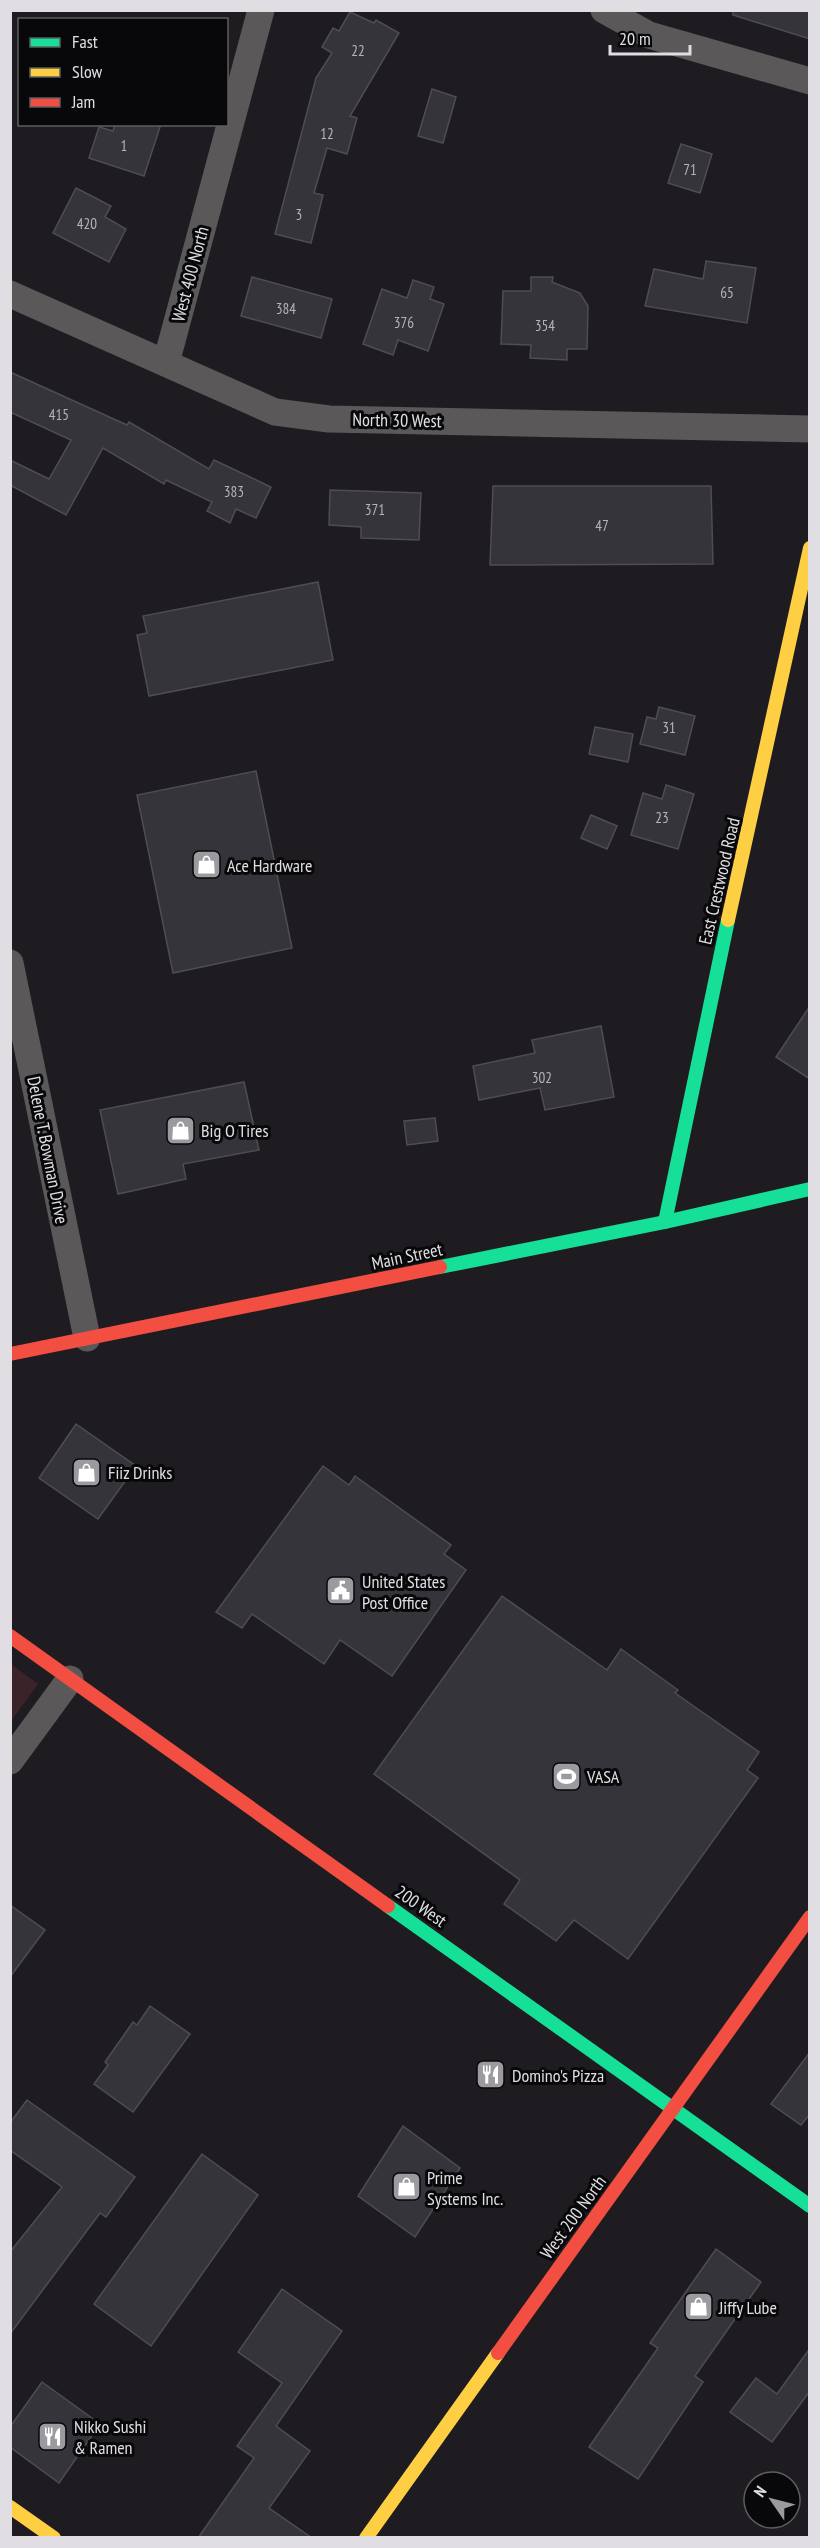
<svg xmlns="http://www.w3.org/2000/svg" width="820" height="2548" font-family="'PT Sans Narrow',sans-serif">
	<rect width="100%" height="100%" fill="#1e1c20"/>
	<polygon fill="#3b232a" points="11,1664 38,1684 11,1721"/>
	<g fill="#35343b" stroke="#4e4d50" stroke-width="1.5">
		<polygon points="733,10 810,10 810,39 733,15"/>
		<polygon points="350,12 374,23 376,20 399,33 350,116 357,118 347,154 327,148 314,193 323,195 311,243 275,234 316,78 332,53 322,47 333,28 339,31"/>
		<polygon points="432,89 456,97 443,143 418,136"/>
		<polygon points="115,124 161,124 144,176 89,158 99,127 113,131"/>
		<polygon points="681,144 712,154 700,193 668,183"/>
		<polygon points="76,188 111,206 105,217 126,229 109,262 53,233"/>
		<polygon points="706,261 756,268 747,323 645,306 654,269 703,279"/>
		<polygon points="252,277 332,299 321,338 241,316"/>
		<polygon points="531,277 553,277 552,282 580,293 588,306 587,349 567,349 567,360 530,358 531,345 501,344 503,291 531,291"/>
		<polygon points="413,280 434,287 430,299 444,304 428,351 398,340 393,355 363,344 382,289 407,298"/>
		<polygon points="10,372 127,425 129,422 209,469 214,460 271,487 256,518 236,509 230,523 207,511 212,502 166,480 164,484 103,448 66,515 10,485 10,460 49,479 71,440 10,412"/>
		<polygon points="493,486 711,486 713,564 490,565"/>
		<polygon points="330,490 421,493 419,540 361,538 361,527 329,525"/>
		<polygon points="318,582 333,660 149,696 137,635 147,633 143,616"/>
		<polygon points="659,707 695,716 685,755 640,744 647,717 656,719"/>
		<polygon points="595,727 633,734 628,762 589,754"/>
		<polygon points="256,771 292,948 173,973 137,795"/>
		<polygon points="666,785 694,794 678,849 631,835 643,793 662,799"/>
		<polygon points="591,815 617,826 607,849 581,838"/>
		<polygon points="810,1006 810,1079 776,1057"/>
		<polygon points="601,1026 614,1097 545,1110 540,1088 479,1100 473,1066 535,1053 532,1040"/>
		<polygon points="244,1082 259,1150 183,1164 186,1179 118,1194 100,1110"/>
		<polygon points="435,1118 438,1141 407,1145 404,1121"/>
		<polygon points="76,1424 136,1466 98,1519 39,1478"/>
		<polygon points="323,1466 349,1485 355,1476 451,1545 444,1554 466,1570 392,1676 340,1640 324,1664 252,1614 242,1628 216,1612"/>
		<polygon points="502,1596 607,1670 621,1649 678,1690 675,1693 759,1752 747,1770 758,1778 628,1959 574,1920 556,1941 504,1904 520,1880 374,1774"/>
		<polygon points="10,1905 45,1930 10,1977"/>
		<polygon points="150,2006 190,2034 133,2112 94,2084 108,2065 105,2062 133,2022 137,2025"/>
		<polygon points="810,2052 810,2114 801,2125 771,2104"/>
		<polygon points="27,2100 135,2177 106,2217 100,2213 10,2334 10,2252 62,2187 10,2150 10,2123"/>
		<polygon points="403,2126 460,2168 415,2237 358,2196"/>
		<polygon points="202,2154 258,2195 151,2346 94,2304"/>
		<polygon points="716,2249 761,2282 695,2376 703,2382 638,2479 589,2447 658,2348 650,2343"/>
		<polygon points="282,2289 342,2331 276,2426 310,2451 269,2508 312,2538 198,2538 254,2458 237,2446 282,2383 238,2352"/>
		<polygon points="810,2348 810,2391 772,2442 730,2412 756,2378 777,2394"/>
		<polygon points="42,2382 100,2424 59,2483 10,2447 10,2427"/>
	</g>
	<g fill="none" stroke-linecap="round" stroke-linejoin="round">
		<g stroke="#5a5859" stroke-width="27">
			<polyline points="604,10 649,35 810,81"/>
			<polyline points="10,294 275,412 329,419 810,429"/>
			<polyline points="166,363 261,10"/>
			<polyline points="10,963 87,1338"/>
			<polyline points="10,1761 70,1679"/>
		</g>
		<g stroke="#16e098" stroke-width="14">
			<polyline points="665,1222 728,920"/>
			<polyline points="440,1267 665,1222 810,1189"/>
			<polyline points="388,1906 810,2206"/>
		</g>
		<g stroke="#ffcf43" stroke-width="14">
			<polyline points="728,920 810,548"/>
			<polyline points="10,2507 54,2538"/>
			<polyline points="366,2538 498,2353"/>
		</g>
		<g stroke="#f24e42" stroke-width="14">
			<polyline points="10,1354 440,1267"/>
			<polyline points="10,1636 388,1906"/>
			<polyline points="498,2353 810,1917"/>
		</g>
	</g>
	<defs>
		<symbol id="shop-square" viewBox="-11 -11 22 22"><rect x="-9" y="-9" width="18" height="18" rx="4" fill="#9c9a9e" stroke="#080709"/><path d="M-5-2.5h2.3a2.7 3.5 0 0 1 5.4 0H5L5.5 6h-11ZM-1.5-2.5h3a1.5 2.3 0 0 0-3 0Z" fill="#fff"/></symbol>
		<symbol id="civic-square" viewBox="-11 -11 22 22"><rect x="-9" y="-9" width="18" height="18" rx="4" fill="#9c9a9e" stroke="#080709"/><path d="M-.6-6.5H3V-4.5H.6V-3L4-1V1h2V6H-6V1h2V-1L-.6-3ZM-1.2 2.5V6h2.4V2.5Z" fill="#fff"/></symbol>
		<symbol id="stadium-square" viewBox="-11 -11 22 22"><rect x="-9" y="-9" width="18" height="18" rx="4" fill="#9c9a9e" stroke="#080709"/><path d="M0-5a6.5 5 0 1 0 0 10a6.5 5 0 1 0 0-10ZM-3.5-1.8h7v3.6h-7Z" fill="#fff"/></symbol>
		<symbol id="restaurant-square" viewBox="-11 -11 22 22"><rect x="-9" y="-9" width="18" height="18" rx="4" fill="#9c9a9e" stroke="#080709"/><path d="M-5-6h1v4h1v-4h1v4h1v-4h1v5L-1.5 .5V6h-2V.5L-5-1ZM5-6V6H3V1.5H1.5Q1.5-4 5-6Z" fill="#fff"/></symbol>
	</defs>
	<g fill-rule="evenodd">
		<use href="#shop-square" x="190" y="848" width="33" height="33"/>
		<use href="#shop-square" x="164" y="1114" width="33" height="33"/>
		<use href="#shop-square" x="70" y="1456" width="33" height="33"/>
		<use href="#civic-square" x="324" y="1574" width="33" height="33"/>
		<use href="#stadium-square" x="550" y="1760" width="33" height="33"/>
		<use href="#restaurant-square" x="474" y="2058" width="33" height="33"/>
		<use href="#shop-square" x="390" y="2170" width="33" height="33"/>
		<use href="#shop-square" x="682" y="2290" width="33" height="33"/>
		<use href="#restaurant-square" x="36" y="2420" width="33" height="33"/>
	</g>
	<g text-anchor="middle" dominant-baseline="central" stroke-width="6" stroke-linejoin="round" paint-order="stroke">
		<g font-size="15" fill="#b5b4b8">
			<text x="358" y="50">22</text>
			<text x="327" y="133">12</text>
			<text x="124" y="145">1</text>
			<text x="690" y="169">71</text>
			<text x="299" y="214">3</text>
			<text x="87" y="223">420</text>
			<text x="727" y="292">65</text>
			<text x="286" y="308">384</text>
			<text x="404" y="322">376</text>
			<text x="545" y="325">354</text>
			<text x="59" y="414">415</text>
			<text x="234" y="491">383</text>
			<text x="375" y="509">371</text>
			<text x="602" y="525">47</text>
			<text x="669" y="727">31</text>
			<text x="662" y="817">23</text>
			<text x="542" y="1077">302</text>
		</g>
		<g font-size="18" fill="#e0dee2" stroke="#080709">
			<text transform="translate(190 274) rotate(-75)">West 400 North</text>
			<text transform="translate(397 420) rotate(1)">North 30 West</text>
			<text transform="translate(719 881) rotate(-77)">East Crestwood Road</text>
			<text transform="translate(48 1150) rotate(79)">Delene T. Bowman Drive</text>
			<text transform="translate(407 1256) rotate(-12)">Main Street</text>
			<text transform="translate(421 1906) rotate(35)">200 West</text>
			<text transform="translate(573 2217) rotate(-54)">West 200 North</text>
		</g>
		<g font-size="18" fill="#e0dee2" stroke="#080709" text-anchor="start">
			<text x="227" y="865">Ace Hardware</text>
			<text x="201" y="1130">Big O Tires</text>
			<text x="108" y="1472">Fiiz Drinks</text>
			<text x="362" y="1581">United States<tspan x="362" dy="21">Post Office</tspan></text>
			<text x="587" y="1776">VASA</text>
			<text x="512" y="2075">Domino's Pizza</text>
			<text x="427" y="2177">Prime<tspan x="427" dy="21">Systems Inc.</tspan></text>
			<text x="719" y="2307">Jiffy Lube</text>
			<text x="74" y="2426">Nikko Sushi<tspan x="74" dy="21">&amp; Ramen</tspan></text>
		</g>
	</g>
	<rect width="820" height="2548" fill="none" stroke="#e0dee2" stroke-width="24"/>
	<rect x="18" y="18" width="210" height="108" fill="#080709" stroke="#5e5d60" stroke-width="1.5"/>
	<rect x="30" y="38" width="30" height="9" fill="#16e098" stroke="#5e5d60" stroke-width="1.5"/>
	<text x="72" y="48" font-size="18" fill="#e0dee2">Fast</text>
	<rect x="30" y="68" width="30" height="9" fill="#ffcf43" stroke="#5e5d60" stroke-width="1.5"/>
	<text x="72" y="78" font-size="18" fill="#e0dee2">Slow</text>
	<rect x="30" y="98" width="30" height="9" fill="#f24e42" stroke="#5e5d60" stroke-width="1.5"/>
	<text x="72" y="108" font-size="18" fill="#e0dee2">Jam</text>
	<g transform="translate(772 2500) rotate(305)"><circle r="28" fill="#080709" stroke="#5e5d60" stroke-width="1.5"/>
	<path d="M0-4.5L10 22L0 15L-10 22Z" fill="#9c9a9e"/>
	<text y="-9" font-size="16" font-weight="bold" text-anchor="middle" fill="#e0dee2">N</text>
	</g>
	<path d="M610 45v9h80v-9" fill="none" stroke="#e0dee2" stroke-width="3"/>
	<text x="619" y="45" font-size="18" fill="#e0dee2" stroke="#080709" stroke-width="4.5" paint-order="stroke">20 m</text>
</svg>
